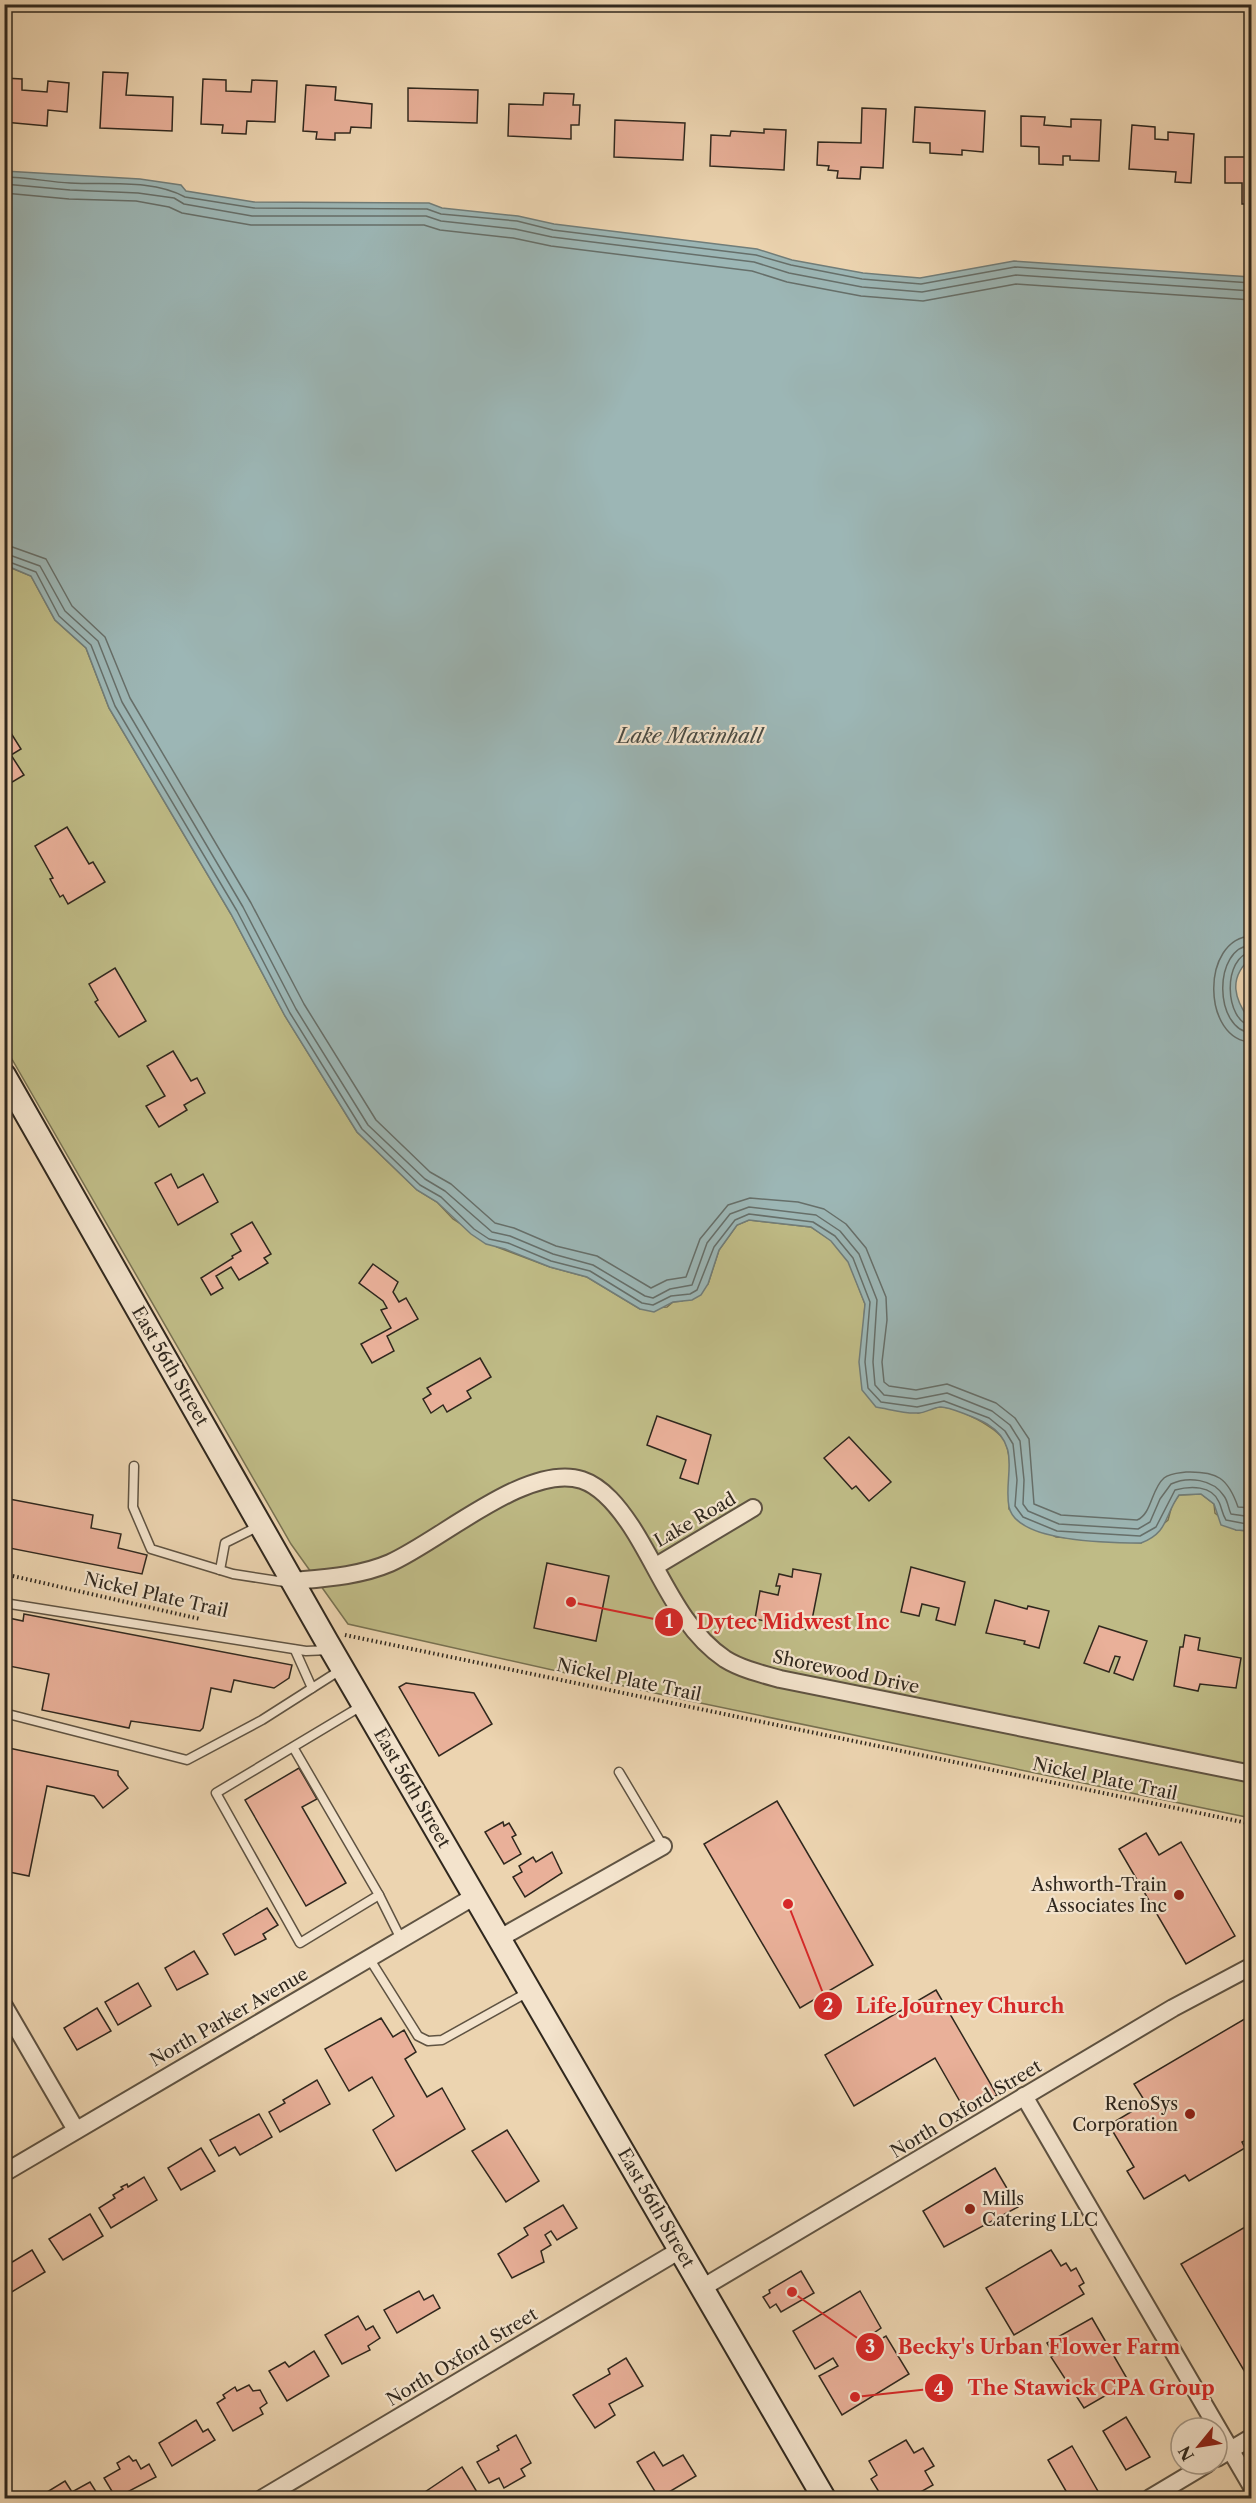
<svg xmlns="http://www.w3.org/2000/svg" width="1256" height="2503" font-family="'Libre Caslon Text',serif">
	<rect width="100%" height="100%" fill="#ecd4b0"/>
	<filter id="stains"><feTurbulence type="fractalNoise" baseFrequency=".00333" numOctaves="4"/><feColorMatrix values="0 0 0 0 .2 0 0 0 0 .09 0 0 0 0 .02 0 0 0 .5 -.17"/></filter>
	<radialGradient id="worn" r=".72"><stop offset=".6" stop-color="#630" stop-opacity="0"/><stop offset="1" stop-color="#630" stop-opacity=".3"/></radialGradient>
	<path fill="#bfbb86" stroke="#787252" stroke-width="1.5" d="M4 565 31 576 55 620 86 648 109 708 231 914 285 1016 357 1132 417 1190 437 1202 453 1219 497 1247 550 1267 587 1277 640 1309 667 1307 673 1302 682 1301 708 1284 719 1250 737 1225 749 1220 811 1227 831 1240 849 1262 865 1304 864 1319 918 1413C925 1411 933 1407 940 1407 955 1405 1001 1429 1006 1444 1013 1464 1009 1489 1009 1509L1056 1537 1141 1543 1168 1520 1172 1505 1179 1495 1201 1494 1214 1504 1215 1513 1236 1530 1251 1531V1818L686 1700 348 1624 291 1544 5 1047Z"/>
	<path fill="#9cb6b5" stroke="#717d79" stroke-width="1.5" d="M4 171 140 179 181 185 186 191 254 202 429 203 442 208 518 216 554 224 757 249 792 260 863 273 920 278 1014 261 1251 277 1252 957C1227 978 1234 1000 1252 1023L1251 1531 1236 1530 1221 1525 1214 1504 1201 1494 1179 1495C1164 1516 1169 1532 1141 1543 1113 1543 1017 1543 1009 1507 1003 1477 1023 1446 987 1424 979 1419 947 1406 940 1407 932 1408 925 1413 918 1413 904 1414 889 1409 876 1407L862 1390 859 1362 865 1304 848 1262 831 1241 811 1227 749 1220 737 1225 719 1250 708 1284 701 1295 692 1300 673 1302 654 1312 640 1309 587 1277 550 1267 505 1249 486 1244 471 1234 437 1202 417 1190 357 1132 285 1016 231 914 109 708 86 648 55 620 31 576 5 565Z"/>
	<g fill="none" stroke-linecap="round" stroke-linejoin="round">
		<g stroke="#666f6a" stroke-width="1.5">
			<path d="M4 177C27 177 48 182 70 183 107 185 153 179 185 197L254 208 427 209 441 214 517 221 553 230 756 255 791 265 862 279 921 284 1015 267 1252 283"/>
			<polyline points="4,184 70,190 138,193 174,198 184,204 252,216 426,216 441,221 515,229 552,237 754,262 789,273 862,287 922,292 1016,275 1252,291"/>
			<polyline points="4,193 69,199 136,201 169,207 182,213 251,225 424,225 440,230 513,238 551,246 752,271 787,282 861,296 923,301 1016,284 1252,300"/>
			<path d="M4 544 46 559 72 606 105 637 130 698 251 903 304 1004 376 1120 430 1172 451 1184 495 1223 514 1228 556 1246 597 1256 651 1288 667 1280 686 1277 700 1239 728 1205 750 1198 798 1202 824 1209 846 1224 866 1248 886 1297 887 1320 882 1362 884 1382 889 1386 916 1390 947 1384 996 1403 1015 1418 1029 1439 1034 1504 1061 1515 1137 1520C1152 1514 1151 1489 1164 1478 1170 1473 1178 1473 1186 1472 1217 1471 1228 1478 1238 1507L1252 1508"/>
			<path d="M4 553 40 566 65 611 98 641 122 702 243 907 296 1009 368 1125 425 1179 445 1191 492 1232 510 1236 553 1254 593 1265 645 1296 653 1298 670 1289 692 1285 707 1243 730 1214 749 1207 816 1215 840 1231 859 1254 877 1300 873 1362 875 1385 884 1395 916 1399 947 1393 992 1411 1010 1425 1020 1441 1024 1480 1023 1504 1028 1511 1059 1524 1138 1529 1150 1522 1160 1499 1171 1484C1188 1476 1213 1479 1224 1496 1228 1501 1228 1508 1231 1514L1252 1517"/>
			<path d="M4 560 36 572 59 616 91 645 115 706 237 911 290 1013 362 1129 420 1185 441 1197 474 1229 489 1239 508 1243 551 1261 590 1271 642 1303 653 1305 671 1296 690 1294 697 1290 714 1247 735 1220 749 1214 813 1222 835 1236 853 1258 870 1302 865 1362 868 1388 881 1402 917 1407 944 1401 989 1418 1005 1431 1013 1444 1017 1480 1015 1506 1023 1517 1057 1531 1140 1536 1156 1527 1175 1490C1190 1486 1212 1485 1219 1502 1222 1508 1222 1514 1226 1520L1252 1525"/>
			<path d="M1252 936C1200 938 1202 1041 1252 1042"/>
			<path d="M1252 945C1212 947 1214 1031 1252 1033"/>
			<path d="M1252 952C1222 956 1224 1022 1252 1026"/>
		</g>
	</g>
	<g fill="#e9b099" stroke="#30281e" stroke-width="1.5">
		<polygon points="103,72 128,73 126,95 173,97 172,131 100,128"/>
		<polygon points="4,78 22,79 22,90 47,92 48,81 69,83 67,112 48,110 47,126 4,122"/>
		<polygon points="203,79 226,80 226,91 251,92 252,80 277,81 275,122 247,121 246,134 222,133 223,125 201,124"/>
		<polygon points="306,85 336,87 335,100 372,104 371,128 351,127 350,133 335,133 335,140 316,139 317,132 303,131"/>
		<polygon points="408,88 478,90 477,123 408,121"/>
		<polygon points="544,93 574,94 573,105 580,105 579,125 571,125 571,139 508,136 509,104 543,105"/>
		<polygon points="915,107 985,111 983,152 962,150 962,155 930,153 930,143 913,142"/>
		<polygon points="862,108 886,109 883,168 861,167 860,179 837,178 838,171 828,170 829,166 817,165 818,142 861,143"/>
		<polygon points="1021,116 1045,117 1044,125 1071,127 1071,119 1101,120 1099,161 1070,160 1070,156 1063,156 1063,165 1039,164 1039,147 1021,146"/>
		<polygon points="615,120 685,123 683,160 614,157"/>
		<polygon points="1132,125 1155,127 1155,139 1168,140 1168,132 1194,134 1191,183 1175,182 1176,172 1129,169"/>
		<polygon points="764,129 786,130 784,170 710,166 711,135 730,136 731,131 764,133"/>
		<polygon points="1225,157 1252,157 1252,204 1242,204 1242,183 1225,183"/>
		<polygon points="9,730 21,749 11,755 24,775 4,787 4,733"/>
		<polygon points="67,827 89,864 93,862 105,882 68,904 63,895 60,897 50,879 53,878 35,846"/>
		<polygon points="115,968 146,1021 119,1037 95,1002 98,1000 89,984"/>
		<polygon points="173,1051 191,1081 197,1078 205,1093 184,1105 187,1110 159,1127 146,1106 165,1096 147,1066"/>
		<polygon points="171,1174 178,1188 203,1174 218,1202 178,1225 155,1183"/>
		<polygon points="252,1222 271,1254 264,1258 268,1263 239,1280 231,1267 216,1276 223,1288 211,1295 201,1278 233,1258 232,1256 241,1251 231,1234"/>
		<polygon points="373,1264 398,1282 393,1292 399,1302 406,1298 418,1319 387,1336 394,1351 372,1363 361,1344 391,1328 381,1310 387,1308 383,1301 359,1283"/>
		<polygon points="480,1358 491,1377 467,1391 471,1398 447,1412 443,1405 431,1413 423,1399 431,1394 427,1388"/>
		<polygon points="657,1416 711,1435 698,1484 680,1478 686,1460 647,1445"/>
		<polygon points="849,1437 891,1482 869,1501 856,1486 852,1489 824,1458"/>
		<polygon points="4,1498 93,1515 91,1528 121,1534 118,1548 147,1555 142,1574 4,1547"/>
		<polygon points="547,1563 609,1576 596,1641 534,1628"/>
		<polygon points="911,1567 965,1582 955,1625 936,1620 939,1608 922,1604 919,1616 901,1612"/>
		<polygon points="793,1569 821,1574 810,1630 755,1619 760,1591 778,1595 780,1586 776,1586 779,1574 792,1577"/>
		<polygon points="995,1600 1027,1609 1028,1606 1049,1611 1039,1648 1024,1644 1025,1641 986,1633"/>
		<polygon points="24,1614 292,1665 289,1678 274,1688 234,1680 231,1692 211,1688 203,1728 200,1731 131,1721 129,1728 42,1710 49,1674 4,1665 4,1617 23,1621"/>
		<polygon points="1099,1626 1147,1641 1133,1680 1114,1673 1120,1657 1115,1656 1109,1672 1084,1663"/>
		<polygon points="1185,1635 1200,1638 1198,1650 1241,1658 1236,1688 1200,1684 1198,1691 1174,1686 1180,1647 1183,1647"/>
		<polygon points="406,1683 474,1693 492,1724 439,1756 399,1687"/>
		<polygon points="4,1747 118,1771 118,1775 128,1788 103,1808 94,1796 47,1786 29,1876 4,1871"/>
		<polygon points="299,1768 317,1799 302,1807 346,1883 306,1906 245,1800"/>
		<polygon points="777,1801 873,1965 800,2008 704,1844"/>
		<polygon points="503,1822 504,1826 509,1823 516,1835 512,1837 521,1854 504,1864 485,1832"/>
		<polygon points="1146,1833 1159,1855 1181,1842 1235,1936 1186,1964 1119,1849"/>
		<polygon points="552,1852 562,1873 525,1897 513,1877 522,1872 519,1866 533,1857 536,1862"/>
		<polygon points="267,1908 278,1925 263,1934 266,1939 235,1955 223,1934"/>
		<polygon points="194,1951 208,1974 177,1990 165,1968"/>
		<polygon points="138,1983 151,2006 118,2025 105,2002"/>
		<polygon points="936,1990 997,2095 966,2112 935,2058 854,2106 825,2055"/>
		<polygon points="97,2008 111,2031 77,2050 64,2028"/>
		<polygon points="1248,2017 1252,2023 1252,2137 1242,2142 1245,2148 1189,2181 1185,2175 1144,2199 1127,2171 1134,2167 1109,2125 1146,2103 1134,2084"/>
		<polygon points="381,2018 393,2037 404,2030 416,2052 405,2059 427,2097 442,2088 465,2129 396,2171 373,2130 394,2116 372,2077 349,2091 325,2049"/>
		<polygon points="317,2080 330,2104 280,2132 269,2112 285,2103 283,2100"/>
		<polygon points="259,2114 272,2137 240,2155 235,2147 219,2156 210,2140"/>
		<polygon points="507,2130 539,2181 506,2202 472,2151"/>
		<polygon points="201,2148 215,2171 181,2190 168,2168"/>
		<polygon points="995,2168 1018,2207 944,2247 923,2211"/>
		<polygon points="144,2177 157,2200 111,2228 99,2208 115,2198 113,2195 123,2189 121,2187 127,2184 128,2187"/>
		<polygon points="563,2205 577,2228 557,2240 551,2231 545,2235 551,2245 541,2251 544,2262 512,2278 498,2254 528,2235 524,2228"/>
		<polygon points="90,2214 103,2236 63,2260 49,2239"/>
		<polygon points="1252,2223 1252,2384 1181,2264"/>
		<polygon points="32,2250 45,2272 5,2296 4,2267"/>
		<polygon points="1051,2250 1061,2266 1066,2263 1071,2271 1076,2268 1084,2283 1079,2286 1084,2294 1014,2335 986,2288"/>
		<polygon points="801,2271 814,2293 781,2312 776,2304 770,2308 763,2297 770,2293 769,2290"/>
		<polygon points="419,2291 424,2300 433,2295 440,2308 397,2333 384,2310"/>
		<polygon points="860,2291 881,2328 865,2339 869,2346 886,2336 909,2374 842,2415 819,2376 838,2366 833,2358 815,2369 793,2331"/>
		<polygon points="358,2316 366,2330 373,2326 380,2338 368,2346 370,2350 342,2364 325,2335"/>
		<polygon points="1092,2318 1129,2382 1084,2408 1051,2357 1054,2355 1047,2343"/>
		<polygon points="314,2351 329,2376 287,2401 269,2371 285,2362 289,2367"/>
		<polygon points="626,2358 643,2386 609,2404 615,2415 595,2428 573,2395 610,2374 608,2369"/>
		<polygon points="249,2385 253,2391 260,2390 267,2403 260,2408 263,2414 233,2431 217,2403 225,2398 223,2395 235,2387 237,2391"/>
		<polygon points="1126,2417 1150,2457 1126,2470 1103,2431"/>
		<polygon points="196,2420 203,2432 208,2429 215,2440 172,2466 159,2443"/>
		<polygon points="516,2435 531,2463 521,2469 525,2476 504,2488 499,2478 489,2483 477,2462 499,2450 497,2446"/>
		<polygon points="906,2440 914,2453 923,2448 934,2466 925,2471 933,2485 910,2498 890,2498 887,2493 882,2497 871,2479 877,2475 869,2461"/>
		<polygon points="1072,2446 1099,2493 1089,2498 1070,2498 1048,2460"/>
		<polygon points="654,2452 663,2466 683,2455 696,2476 659,2498 637,2462"/>
		<polygon points="129,2456 133,2461 136,2460 141,2469 149,2464 156,2477 116,2498 104,2478 120,2469 117,2463"/>
		<polygon points="462,2467 477,2492 466,2498 416,2498"/>
		<polygon points="65,2481 72,2492 90,2482 100,2498 51,2498 47,2492"/>
	</g>
	<g fill="none" stroke-linecap="round" stroke-linejoin="round">
		<defs>
			<g id="lane">
				<polyline points="134,1466 133,1507 151,1549 233,1574 291,1583"/>
				<polyline points="220,1570 225,1543 259,1526"/>
				<polyline points="4,1603 306,1651 330,1650"/>
				<polyline points="295,1650 312,1688"/>
				<polyline points="4,1713 187,1760 262,1720 342,1669"/>
				<polyline points="293,1747 379,1895 300,1943 216,1793 363,1705"/>
				<polyline points="619,1772 663,1846"/>
				<polyline points="379,1895 401,1939"/>
				<polyline points="369,1958 418,2036 428,2041 442,2040 530,1991"/>
			</g>
			<g id="street">
				<polyline points="656,1566 753,1508"/>
				<path d="M292 1581C325 1578 360 1576 390 1563 440 1541 528 1462 582 1480 603 1487 619 1508 631 1526 660 1570 679 1628 725 1659 741 1669 762 1674 780 1679L1252 1774"/>
				<polyline points="500,1938 663,1846"/>
				<polyline points="4,2006 76,2130"/>
				<polyline points="1024,2096 1252,2487"/>
				<polyline points="4,2173 475,1896"/>
				<polyline points="702,2288 1173,2008 1252,1966"/>
				<polyline points="1217,2458 1252,2437"/>
				<polyline points="263,2498 680,2250"/>
				<polyline points="1150,2498 1207,2464"/>
			</g>
			<polyline id="secondary" points="4,1075 327,1642 824,2498"/>
		</defs>
		<use href="#lane" stroke="#5f5342" stroke-width="11"/>
		<use href="#street" stroke="#5f5342" stroke-width="20"/>
		<use href="#secondary" stroke="#30281e" stroke-width="26"/>
		<g stroke="#30281e" stroke-width="4" stroke-dasharray="1.5 3" stroke-linecap="butt">
			<polyline points="4,1574 200,1619"/>
			<polyline points="345,1635 1252,1824"/>
		</g>
		<use href="#lane" stroke="#f3e3cc" stroke-width="8"/>
		<use href="#street" stroke="#f3e3cc" stroke-width="16"/>
		<use href="#secondary" stroke="#f3e3cc" stroke-width="22"/>
	</g>
	<g fill="#8f2418" stroke="#f3e3cc" stroke-width="2">
		<circle cx="1179" cy="1895" r="6"/>
		<circle cx="1190" cy="2114" r="6"/>
		<circle cx="970" cy="2209" r="6"/>
	</g>
	<g text-anchor="middle" dominant-baseline="central" stroke-width="4.5" stroke-linejoin="round" paint-order="stroke">
		<g font-size="18" fill="#30281e" stroke="#f3e3cc">
			<text transform="translate(170 1366) rotate(60)">East 56th Street</text>
			<text transform="translate(695 1520) rotate(-30)">Lake Road</text>
			<text transform="translate(156 1595) rotate(13)">Nickel Plate Trail</text>
			<text transform="translate(846 1672) rotate(12)">Shorewood Drive</text>
			<text transform="translate(629 1680) rotate(12)">Nickel Plate Trail</text>
			<text transform="translate(1105 1779) rotate(12)">Nickel Plate Trail</text>
			<text transform="translate(412 1788) rotate(60)">East 56th Street</text>
			<text transform="translate(229 2017) rotate(-30)">North Parker Avenue</text>
			<text transform="translate(966 2109) rotate(-31)">North Oxford Street</text>
			<text transform="translate(656 2208) rotate(60)">East 56th Street</text>
			<text transform="translate(462 2357) rotate(-31)">North Oxford Street</text>
		</g>
		<g font-size="18" fill="#30281e" stroke="#f3e3cc" text-anchor="end">
			<text x="1167" y="1885">Ashworth-Train<tspan x="1167" dy="21">Associates Inc</tspan></text>
			<text x="1178" y="2104">RenoSys<tspan x="1178" dy="21">Corporation</tspan></text>
			<text x="982" y="2199" text-anchor="start">Mills<tspan x="982" dy="21">Catering LLC</tspan></text>
		</g>
		<g font-size="20" font-style="italic" fill="#4b4c44" stroke="#f3e3cc">
			<text x="690" y="736">Lake Maxinhall</text>
		</g>
	</g>
	<path fill="none" stroke="#d62828" stroke-width="2" d="M571 1602L669 1622M788 1904L828 2006M792 2292L870 2347M855 2397L939 2388"/>
	<g fill="#d62828" stroke="#f3e3cc" stroke-width="2">
		<circle cx="571" cy="1602" r="6"/>
		<circle cx="788" cy="1904" r="6"/>
		<circle cx="792" cy="2292" r="6"/>
		<circle cx="855" cy="2397" r="6"/>
		<circle cx="669" cy="1622" r="15"/>
		<circle cx="828" cy="2006" r="15"/>
		<circle cx="870" cy="2347" r="15"/>
		<circle cx="939" cy="2388" r="15"/>
	</g>
	<g font-size="18" text-anchor="middle" font-weight="bold" fill="#fff">
		<text x="669" y="1628">1</text>
		<text x="828" y="2012">2</text>
		<text x="870" y="2353">3</text>
		<text x="939" y="2395">4</text>
	</g>
	<g font-size="20" text-anchor="middle" font-weight="bold" fill="#d62828" stroke="#f3e3cc" stroke-width="4.5" stroke-linejoin="round" paint-order="stroke">
		<text x="793" y="1629">Dytec Midwest Inc</text>
		<text x="960" y="2013">Life Journey Church</text>
		<text x="1039" y="2354">Becky's Urban Flower Farm</text>
		<text x="1091" y="2395">The Stawick CPA Group</text>
	</g>
	<rect width="1256" height="2503" fill="none" stroke="#ecd4b0" stroke-width="24"/>
	<rect x="6" y="6" width="1244" height="2491" fill="none" stroke="#30281e" stroke-width="3"/>
	<rect x="12" y="12" width="1232" height="2479" fill="none" stroke="#30281e" stroke-width="1.5"/>
	<g transform="translate(1199 2446) rotate(240)"><circle r="28" fill="#f3e3cc" stroke="#a59886" stroke-width="1.5"/>
	<path d="M0-4.5L10 22L0 15L-10 22Z" fill="#8f2418"/>
	<text y="-9" font-size="16" font-weight="bold" text-anchor="middle" fill="#30281e">N</text>
	</g>
	<rect width="100%" height="100%" filter="url(#stains)"/>
	<rect width="100%" height="100%" fill="url(#worn)"/>
</svg>
